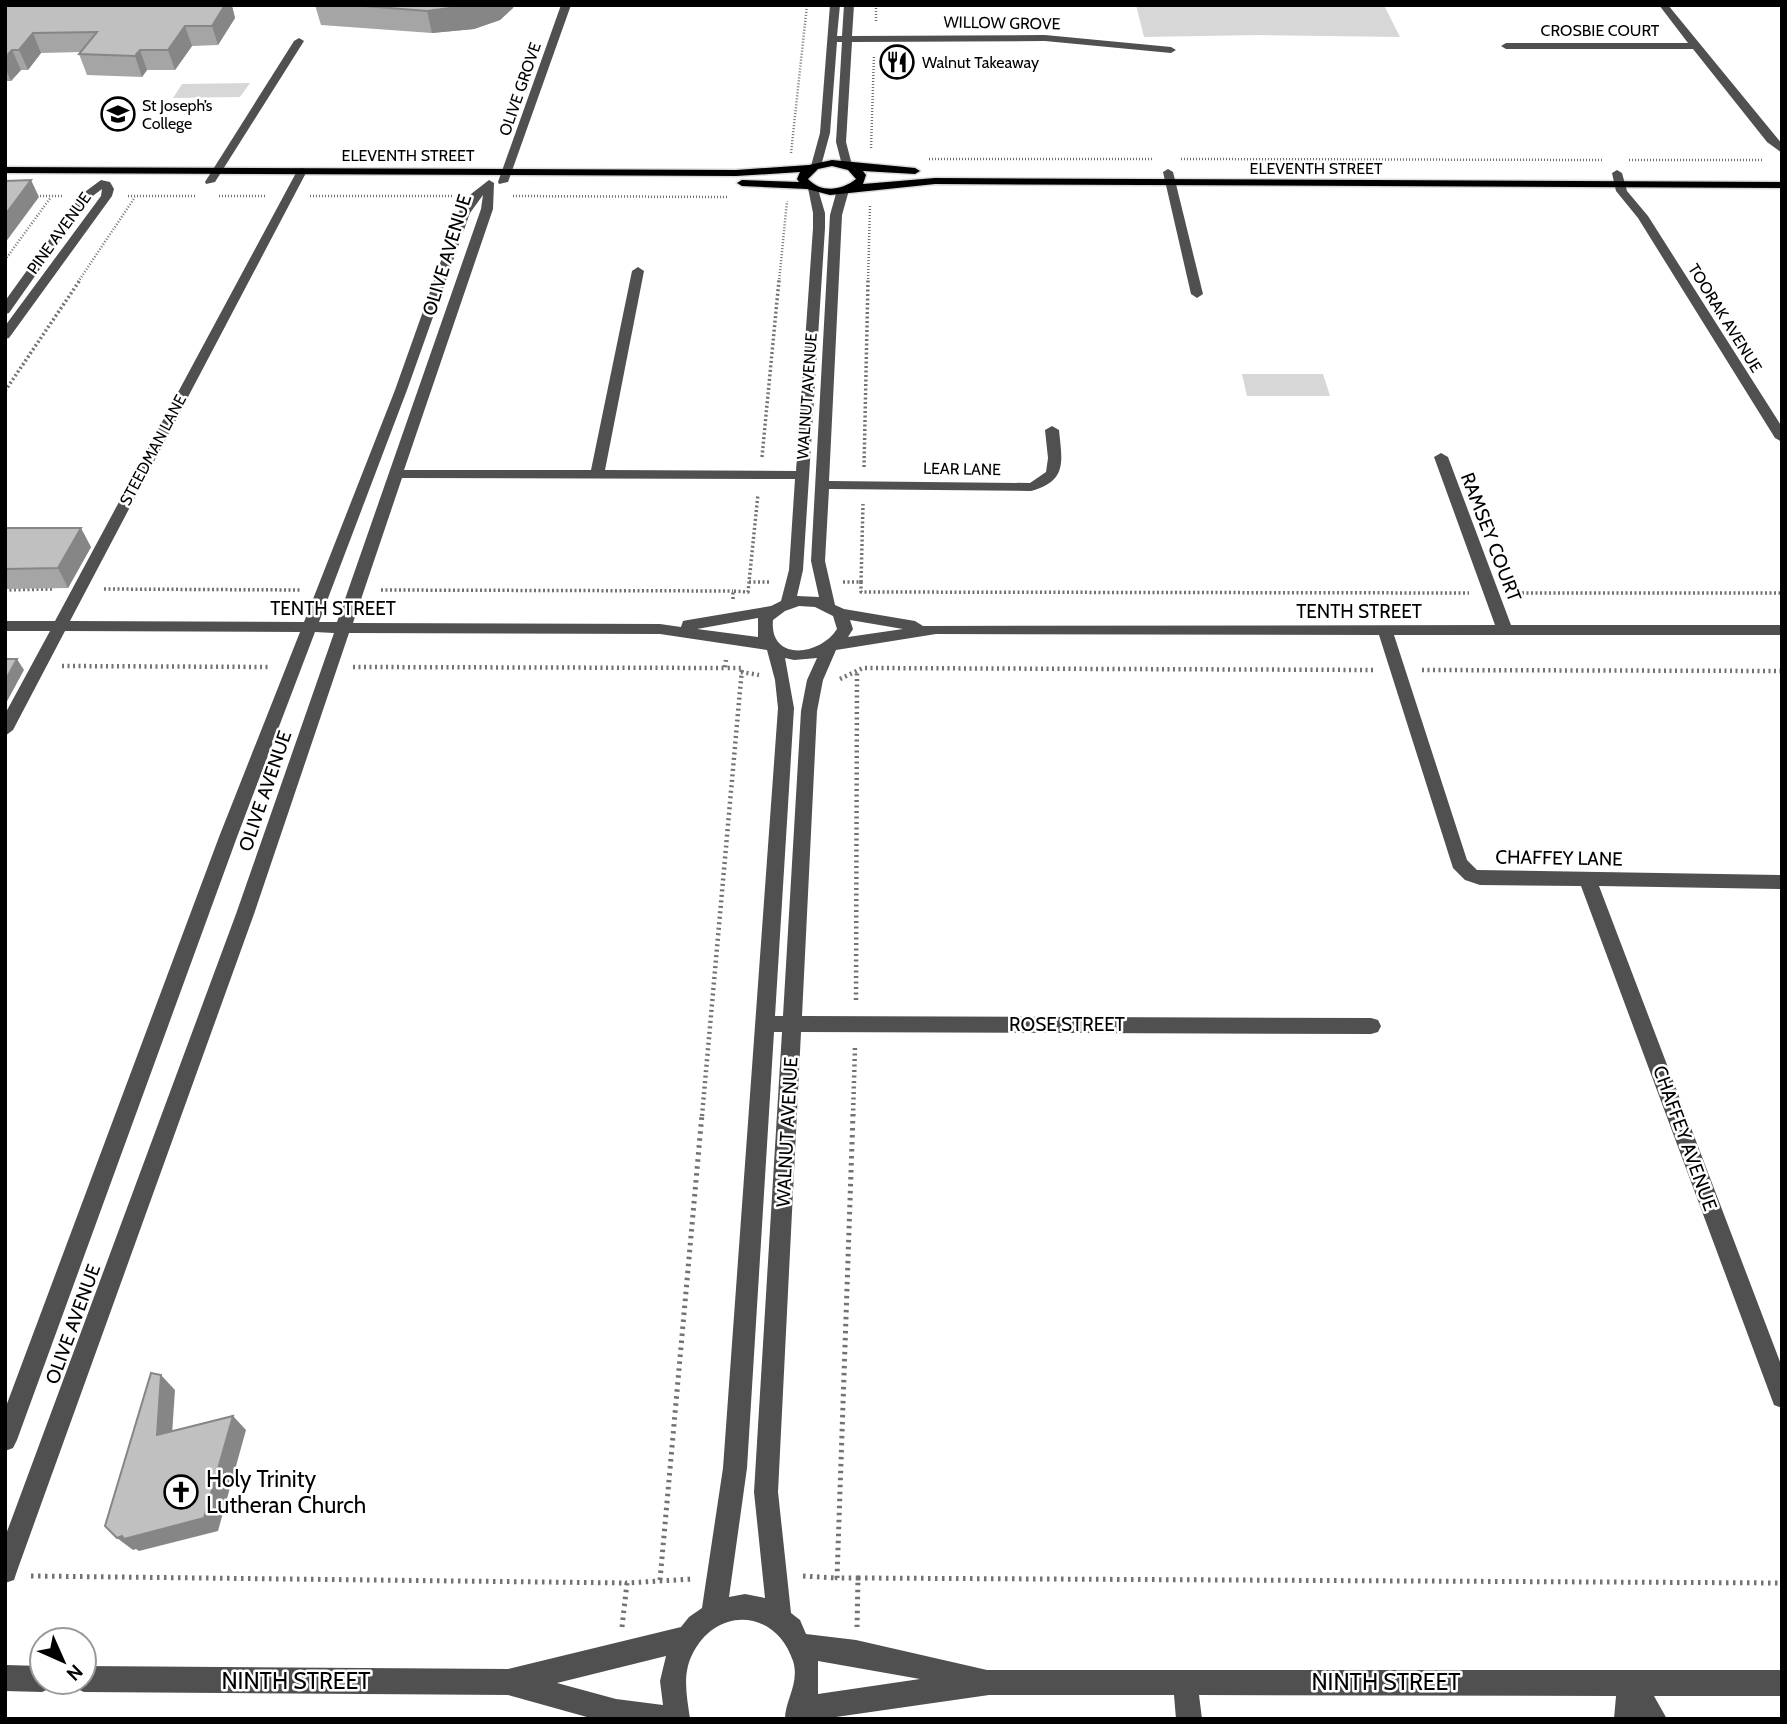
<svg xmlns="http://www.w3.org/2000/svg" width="1787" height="1724" font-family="Cabin,sans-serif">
	<rect width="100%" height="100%" fill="#fff"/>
	<g fill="#d7d7d7">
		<polygon points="1136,5 1384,5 1400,37 1260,35 1144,37"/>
		<polygon points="250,83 240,97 173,98 182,84"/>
		<polygon points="1242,374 1323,374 1330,396 1247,396"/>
	</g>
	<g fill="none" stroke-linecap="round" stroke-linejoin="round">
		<defs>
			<path id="major" d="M832 160 915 168 920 171 915 174 863 171 866 175 863 184 935 178 1782 182V188L935 184 830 195 807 189 742 186 737 183 742 180 799 182 797 179 800 172 736 176 5 173V167L736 170 809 165ZM832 166 848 170 856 179C841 191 821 193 808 179L818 169Z"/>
		</defs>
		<use href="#major" stroke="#dbdbdb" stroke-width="3"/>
		<g stroke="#727272" stroke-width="2.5" stroke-dasharray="1 2" stroke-linecap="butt">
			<polyline points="876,5 876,22"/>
			<polyline points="871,148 874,55"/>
			<polyline points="791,153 807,5"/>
			<polyline points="929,159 1154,159"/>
			<polyline points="1181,159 1602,160"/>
			<polyline points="1629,160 1763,160"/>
			<polyline points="34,196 63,196"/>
			<polyline points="128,196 196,196"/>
			<polyline points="219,196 266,196"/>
			<polyline points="310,196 452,196"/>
			<polyline points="513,196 728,197"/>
			<polyline points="5,260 51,197"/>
			<polyline points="78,282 135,197"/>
			<polyline points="779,282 787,201"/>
			<polyline points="868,282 870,206"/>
		</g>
		<g stroke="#727272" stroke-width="3.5" stroke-dasharray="2 2.5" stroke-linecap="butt">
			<polyline points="5,391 80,280"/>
			<polyline points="762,457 779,280"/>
			<polyline points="864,467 868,280"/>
			<polyline points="749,582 771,582"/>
			<polyline points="843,582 861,582 861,592 1469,593"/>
			<polyline points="861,582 863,504"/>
			<polyline points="104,589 302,590"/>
			<polyline points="5,590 53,589"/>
			<polyline points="381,590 733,591"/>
			<polyline points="1513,593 1782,593"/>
			<polyline points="733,599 733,591 748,592 758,494"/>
		</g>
		<g stroke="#727272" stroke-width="4.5" stroke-dasharray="2 3.5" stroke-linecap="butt">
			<polyline points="62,666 270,667"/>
			<polyline points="353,667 725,668"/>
			<polyline points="1422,670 1782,671"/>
			<polyline points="741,672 759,675"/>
			<polyline points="840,679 863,668 1375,670"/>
			<polyline points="856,1000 857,672"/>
			<polyline points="702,1116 742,668 725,668 726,660"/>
			<polyline points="853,1116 855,1047"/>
		</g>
		<g stroke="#727272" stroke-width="5" stroke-dasharray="2.5 4.5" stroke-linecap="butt">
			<polyline points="853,1114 837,1578 858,1578 857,1627"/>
			<polyline points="31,1576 627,1583"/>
			<polyline points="803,1576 837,1578"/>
			<polyline points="858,1578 1782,1583"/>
			<polyline points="660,1580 702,1114"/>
			<polyline points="622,1627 627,1583 693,1579"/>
		</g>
		<g fill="#505050" fill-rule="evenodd">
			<polygon points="561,5 571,5 508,182 499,184 498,182"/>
			<polygon points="830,5 840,5 837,36 842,36 844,5 854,5 852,36 1045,35 1171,47 1176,50 1171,53 1045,41 852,42 846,142 852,165 847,168 842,165 836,142 842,42 837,42 830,133 821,166 816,169 811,166 820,133"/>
			<polygon points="1659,5 1668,5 1782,144 1782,153 1767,142 1693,49 1506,49 1501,46 1506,43 1688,43"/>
			<polygon points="299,38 304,41 215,182 206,184 205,182 294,41"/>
			<path d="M302 168 307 171 70 621 304 622 395 390 458 213 471 194 489 180 494 183 493 209 404 470H591L632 271 638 267 644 271 605 470 796 471 813 228V213L808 188 817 186 825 213V228L803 570 797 596 819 597 811 561 830 215 837 190 843 187 849 190 842 215 829 481 1030 483 1046 472 1048 458 1045 430 1052 426 1059 430C1062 461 1068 481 1031 491L829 489 825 561 835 605 844 609 915 621 923 626 1495 625 1434 457 1441 453 1448 457 1511 625H1782V635H1394L1467 860 1477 870 1782 875V889L1599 886 1782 1367V1408L1774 1405 1771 1397 1581 886 1480 885 1465 880 1453 868 1379 635 936 634 836 650 823 680 817 711 802 1016 1371 1018 1378 1020 1381 1026 1378 1032 1371 1034 801 1032 778 1492 791 1613 800 1620 806 1634 856 1640 987 1670H1782V1696H1654L1667 1719H1614L1616 1696 1199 1695 1202 1719H1176L1174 1695H989L822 1719H785C785 1700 800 1683 793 1661 776 1609 716 1605 692 1655 682 1675 687 1697 690 1719H594L508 1695 84 1692 75 1688 73 1682H84V1666L508 1669 681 1627 689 1617 702 1608 723 1468 778 708 775 680 767 650 660 634 349 633 254 914 17 1571 14 1580 5 1583V1537L236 914 334 633 315 632 237 837 17 1440 13 1448 5 1451V1409L219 837 300 632 65 631 13 730 5 736V714L50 631H5V621H55L297 171ZM483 195 481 209 337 622H319L407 390 470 213ZM402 478 795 479 789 570 781 601 771 606 688 620 683 621 681 627 660 624 353 623ZM799 606 815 607 833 616 837 629C820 656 769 662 773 620L785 611ZM758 618V637L697 629ZM850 620 903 629 848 637 853 629ZM785 658 794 660 817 658 807 680 801 711 783 1016H775L794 708ZM774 1032H782L754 1492 765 1598 745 1594 729 1597 747 1468ZM666 1656 660 1681 663 1705 616 1699 557 1683ZM818 1661 920 1679 818 1694Z"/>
			<polygon points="1168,169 1173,172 1203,294 1197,298 1191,294 1163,172"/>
			<polygon points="1617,170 1622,173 1627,191 1648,216 1782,427 1782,442 1775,438 1638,218 1616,191 1612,173"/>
			<polygon points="101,180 110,182 114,189 112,196 9,338 5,339 5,326 101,196 102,189 90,198 9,313 5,314 5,301 82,194"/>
			<polygon points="5,1665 42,1666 42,1682 53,1682 51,1688 42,1692 5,1691"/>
		</g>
		<use href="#major" fill="#000" fill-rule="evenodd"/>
	</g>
	<g fill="#a5a5a5">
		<polygon points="5,5 232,5 232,6 235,18 218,45 192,46 175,70 147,70 142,77 87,75 79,54 81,52 41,53 28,70 21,70 11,81 5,81"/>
		<polygon points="315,5 514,5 513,8 500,20 474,29 432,33 321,25"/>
		<polygon points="5,528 91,547 68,588 5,589"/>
	</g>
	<g fill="#868686">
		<polygon points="219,5 232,5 232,6 235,18 218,45 212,26"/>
		<polygon points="473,5 514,5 513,8 500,20 474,29 432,33 427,11"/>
		<polygon points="185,26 192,46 175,70 168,50"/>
		<polygon points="33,33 41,53 28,70 19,50"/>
		<polygon points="12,50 21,70 11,81 5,67 5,58"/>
		<polygon points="140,50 147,70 142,77 135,56"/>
		<polygon points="31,180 39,197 5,243 5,215"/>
		<polygon points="81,528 91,547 68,588 58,568"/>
		<polygon points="17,659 24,670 5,705 5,681"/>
		<polygon points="161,1375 175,1390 171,1449 157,1435"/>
		<polygon points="233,1416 246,1430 218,1531 139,1551 136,1549 133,1550 117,1538"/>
	</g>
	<g fill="#c0c0c0" stroke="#868686" stroke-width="2">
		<polygon points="5,5 225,5 212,26 185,26 168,50 140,50 135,56 79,54 97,32 33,33 19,50 12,50 5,58"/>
		<polygon points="352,5 473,5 427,11"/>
		<polygon points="31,180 5,215 5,181"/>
		<polygon points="5,528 81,528 58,568 5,569"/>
		<polygon points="5,659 17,659 5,681"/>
		<polygon points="151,1373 161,1375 157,1435 233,1416 204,1518 124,1539 122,1536 117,1538 105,1526"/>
	</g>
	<defs>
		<symbol id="restaurant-ring" viewBox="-11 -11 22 22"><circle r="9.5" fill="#fff" stroke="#000" stroke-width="1.5"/><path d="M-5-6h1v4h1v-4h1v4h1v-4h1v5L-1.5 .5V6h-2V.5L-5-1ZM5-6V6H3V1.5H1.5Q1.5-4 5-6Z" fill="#000"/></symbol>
		<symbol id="school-ring" viewBox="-11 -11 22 22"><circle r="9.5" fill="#fff" stroke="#000" stroke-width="1.5"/><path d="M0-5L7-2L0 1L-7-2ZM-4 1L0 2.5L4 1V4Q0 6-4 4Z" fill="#000"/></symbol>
		<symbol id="church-ring" viewBox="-11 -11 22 22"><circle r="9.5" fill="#fff" stroke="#000" stroke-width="1.5"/><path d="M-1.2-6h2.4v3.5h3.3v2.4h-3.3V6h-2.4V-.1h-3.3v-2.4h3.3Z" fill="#000"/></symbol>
	</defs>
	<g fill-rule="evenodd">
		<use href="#restaurant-ring" x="878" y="43" width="38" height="38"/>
		<use href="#school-ring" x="99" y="95" width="38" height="38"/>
		<use href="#church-ring" x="162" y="1473" width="38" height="38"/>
	</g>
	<g text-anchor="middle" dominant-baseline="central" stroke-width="5" stroke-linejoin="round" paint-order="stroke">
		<g font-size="16" fill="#000" stroke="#fff">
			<text transform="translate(1002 23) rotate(1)">WILLOW GROVE</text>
			<text x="1600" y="30">CROSBIE COURT</text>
			<text transform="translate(520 89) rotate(-71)">OLIVE GROVE</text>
			<text x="408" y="155">ELEVENTH STREET</text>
			<text x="1316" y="168">ELEVENTH STREET</text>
			<text transform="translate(59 233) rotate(-54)">PINE AVENUE</text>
			<text transform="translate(1725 318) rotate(58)">TOORAK AVENUE</text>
			<text transform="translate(807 396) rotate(-86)">WALNUT AVENUE</text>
			<text transform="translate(153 450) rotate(-62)">STEEDMAN LANE</text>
			<text transform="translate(962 469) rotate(1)">LEAR LANE</text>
		</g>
		<g font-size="16" fill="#000" stroke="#fff" text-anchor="start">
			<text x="922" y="62">Walnut Takeaway</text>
			<text x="142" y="105">St Joseph’s<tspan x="142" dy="18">College</tspan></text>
		</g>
		<g font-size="19" fill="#000" stroke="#fff">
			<text transform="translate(447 255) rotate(-73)">OLIVE AVENUE</text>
			<text transform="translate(1491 537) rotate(69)">RAMSEY COURT</text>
			<text x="333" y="608">TENTH STREET</text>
			<text x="1359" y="611">TENTH STREET</text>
			<text transform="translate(265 791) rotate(-71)">OLIVE AVENUE</text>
			<text transform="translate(1559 858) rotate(1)">CHAFFEY LANE</text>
			<text x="1067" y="1024">ROSE STREET</text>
			<text transform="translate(787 1132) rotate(-87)">WALNUT AVENUE</text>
			<text transform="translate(1685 1138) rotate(70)">CHAFFEY AVENUE</text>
			<text transform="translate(73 1324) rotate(-70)">OLIVE AVENUE</text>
		</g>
		<g font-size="23" fill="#000" stroke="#fff" text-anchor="start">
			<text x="206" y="1479">Holy Trinity<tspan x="206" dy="26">Lutheran Church</tspan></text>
		</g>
		<g font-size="23" fill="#000" stroke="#fff">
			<text x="296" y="1681">NINTH STREET</text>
			<text x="1386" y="1682">NINTH STREET</text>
		</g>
	</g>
	<rect width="1787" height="1724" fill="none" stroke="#000000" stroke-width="14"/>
	<g transform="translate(63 1661) rotate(135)"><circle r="33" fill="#ffffff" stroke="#999999" stroke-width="2"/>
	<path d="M0-5L12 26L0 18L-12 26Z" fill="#000000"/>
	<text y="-10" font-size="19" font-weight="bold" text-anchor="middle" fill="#000000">N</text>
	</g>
</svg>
